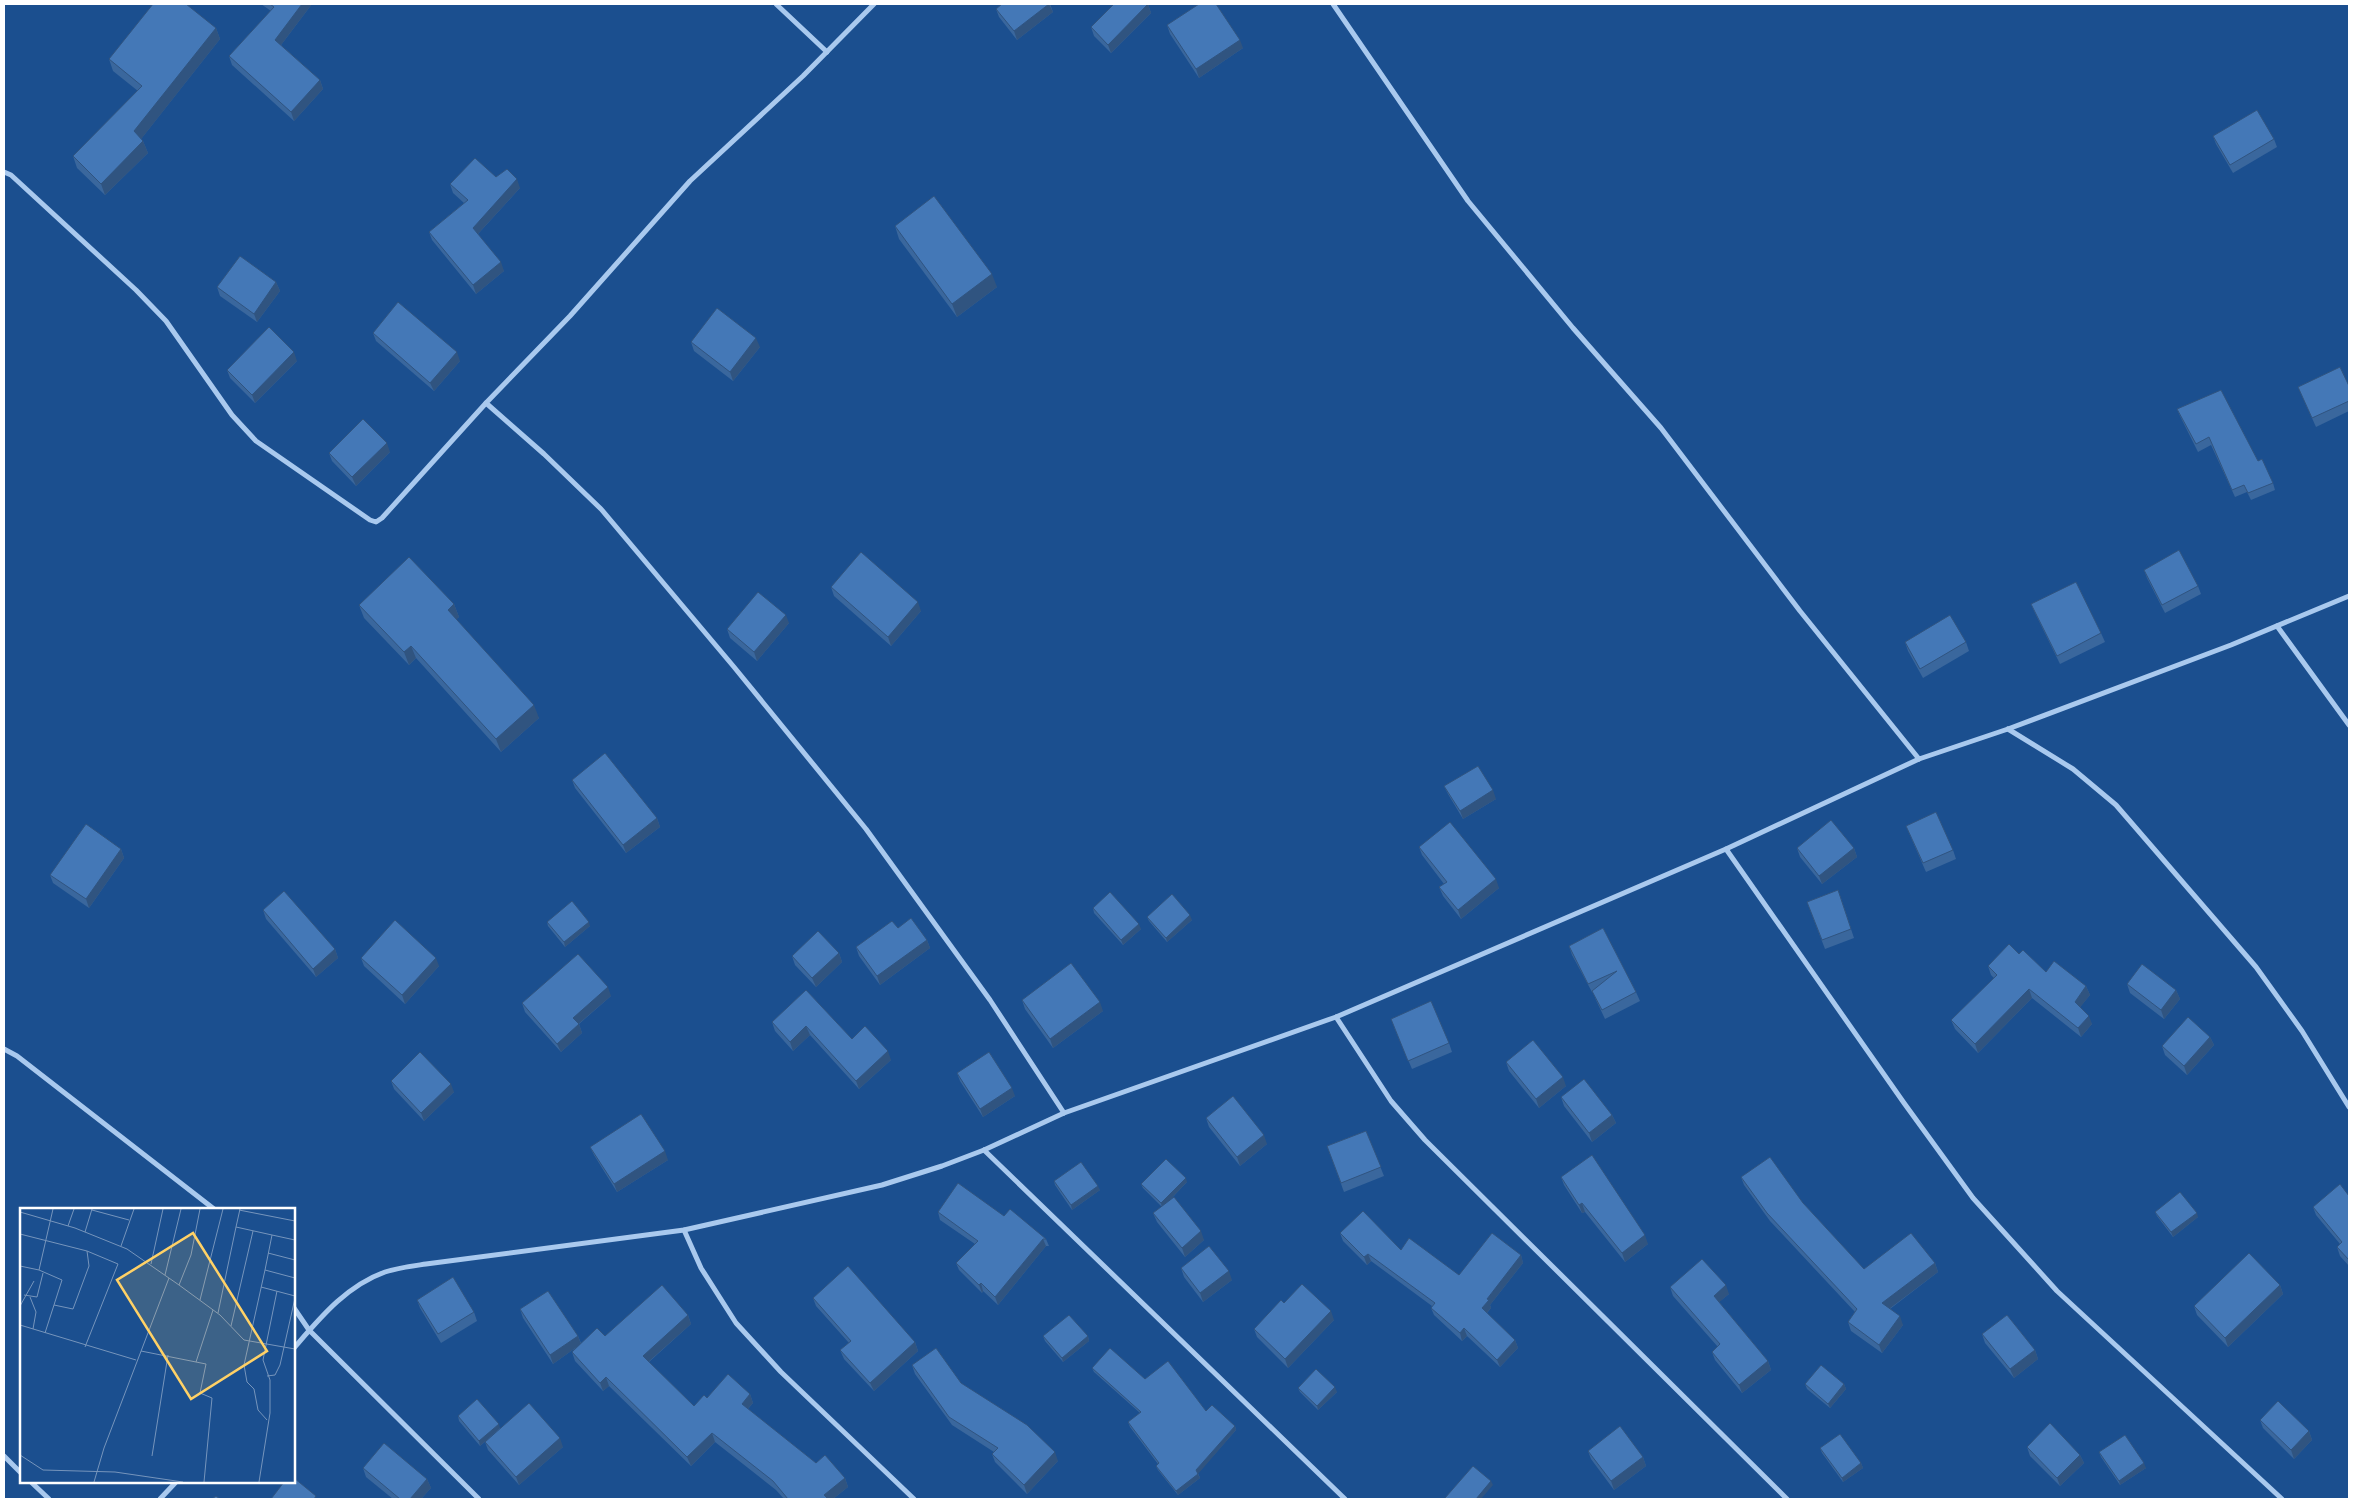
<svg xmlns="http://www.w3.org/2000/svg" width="2353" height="1503" font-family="'DM Sans',sans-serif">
	<rect width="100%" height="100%" fill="#1b4f8f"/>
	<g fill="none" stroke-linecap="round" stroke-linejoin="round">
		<g stroke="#a9c9ee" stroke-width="5">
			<polyline points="776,4 827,52"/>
			<polyline points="874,4 803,76 690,181 570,316 486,403 544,454 601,509 734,667 866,829 990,1000 1064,1113"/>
			<polyline points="1333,4 1468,201 1573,328 1661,428 1800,611 1919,759"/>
			<polyline points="4,172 11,175 136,290 166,321 232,415 256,441 370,520 376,522 382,518 486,403"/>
			<polyline points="2277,626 2349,725"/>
			<polyline points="2008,729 2073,769 2116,805 2256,967 2302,1031 2349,1107"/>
			<polyline points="1336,1017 1391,1101 1425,1140 1787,1499"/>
			<polyline points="4,1049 17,1056 214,1209"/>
			<polyline points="984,1150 1345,1499"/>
			<polyline points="684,1230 701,1268 736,1323 781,1372 914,1499"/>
			<polyline points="294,1308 309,1330 479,1499"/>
			<path d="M294 1348C320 1318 346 1286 385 1272 397 1268 413 1266 426 1264L684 1230 882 1185 942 1166 984 1150 1064 1113 1336 1017 1726 849"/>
			<polyline points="4,1456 21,1473"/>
			<polyline points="31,1482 49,1499"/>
			<polyline points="160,1499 176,1482"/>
			<polyline points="2282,1499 2057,1291 1973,1198 1904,1103 1726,849 1919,759 2008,729 2231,645 2349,596"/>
		</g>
	</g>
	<g fill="#3a679d">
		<polygon points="261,4 312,4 281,45 320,80 323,89 294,121 232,65 229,56 271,11"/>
		<polygon points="1002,4 1050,4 1053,12 1017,40 999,17 996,9"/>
		<polygon points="1148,4 1151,13 1111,53 1094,36 1091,27"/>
		<polygon points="1167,25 1243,48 1199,78 1170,34"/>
		<polygon points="216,28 220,39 141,139 143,141 148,153 105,195 77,168 73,156 138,91 113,71 109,59"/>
		<polygon points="2213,136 2274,139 2277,147 2233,173 2216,144"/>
		<polygon points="496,177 520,188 478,234 504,271 476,294 432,240 429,232 464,203 453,193 450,184"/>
		<polygon points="895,226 997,287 957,317 899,239"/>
		<polygon points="276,282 280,291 257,322 220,296 217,287"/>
		<polygon points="373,333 460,361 434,391 376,341"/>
		<polygon points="691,342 760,347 733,381 694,351"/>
		<polygon points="297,361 255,403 230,378 227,370"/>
		<polygon points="2349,386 2349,411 2316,427 2298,387"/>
		<polygon points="2177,409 2258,461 2273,483 2275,490 2251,500 2247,492 2235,497 2211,445 2198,452 2180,416"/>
		<polygon points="390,452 356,486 332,461 329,453"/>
		<polygon points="2144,570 2198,586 2201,594 2165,613 2147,578"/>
		<polygon points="831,587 921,611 891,646 834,596"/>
		<polygon points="454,604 459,617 456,619 539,718 501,752 416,658 409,665 364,618 359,605"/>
		<polygon points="2031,604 2101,633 2105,642 2060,664 2035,613"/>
		<polygon points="789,623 757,661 730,638 727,629"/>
		<polygon points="1905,642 1966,642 1969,651 1923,678 1908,651"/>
		<polygon points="572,780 657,818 660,827 626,853 575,788"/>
		<polygon points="1444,786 1496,799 1463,819 1448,794"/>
		<polygon points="1906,826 1953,850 1956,859 1926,872"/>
		<polygon points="1419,847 1499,888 1461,919 1443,896 1439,887 1444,884 1422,855"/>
		<polygon points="1797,848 1854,848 1857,857 1822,884 1800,857"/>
		<polygon points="121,849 124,858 89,908 53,883 50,875"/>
		<polygon points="1838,890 1854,938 1825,949 1807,902"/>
		<polygon points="1093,908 1141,929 1123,945 1094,913"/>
		<polygon points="263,910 335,949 338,958 316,977 266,919"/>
		<polygon points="1147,917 1192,920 1167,942 1149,921"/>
		<polygon points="547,922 590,926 565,947 548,926"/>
		<polygon points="898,928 927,940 930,948 880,985 859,956 856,947"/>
		<polygon points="1603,928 1636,992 1640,1001 1605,1019 1596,1000 1593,992 1592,992 1572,955 1569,946"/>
		<polygon points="839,953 842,962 816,987 795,965 792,956"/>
		<polygon points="2019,954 2046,972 2086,986 2090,995 2080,1007 2092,1024 2081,1037 2032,998 1978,1053 1955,1029 1951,1020 1994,978 1991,975 1988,966"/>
		<polygon points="361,958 439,966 405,1004 364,966"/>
		<polygon points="2127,984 2176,990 2180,999 2164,1019 2130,993"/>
		<polygon points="806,990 852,1039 891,1060 859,1089 810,1035 793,1051 775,1031 772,1022"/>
		<polygon points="611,996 579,1024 582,1033 561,1052 525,1012 522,1003"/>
		<polygon points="1022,1000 1103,1011 1053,1048 1025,1009"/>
		<polygon points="1394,1027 1449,1043 1452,1052 1412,1069"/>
		<polygon points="2210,1037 2214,1045 2187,1075 2165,1055 2162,1046"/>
		<polygon points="1506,1062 1566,1086 1539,1108 1509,1071"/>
		<polygon points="957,1073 1015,1096 983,1117 960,1081"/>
		<polygon points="391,1081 454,1092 424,1121 394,1089"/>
		<polygon points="1561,1097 1612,1115 1616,1123 1592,1142 1564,1106"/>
		<polygon points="1206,1118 1267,1144 1240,1166 1209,1127"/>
		<polygon points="1366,1131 1384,1176 1344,1192 1327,1146"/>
		<polygon points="590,1147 668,1160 617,1192 594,1155"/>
		<polygon points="1561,1177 1648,1244 1625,1262 1585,1212 1582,1213 1564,1185"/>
		<polygon points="1741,1177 1803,1203 1864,1269 1935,1263 1938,1272 1890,1309 1903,1325 1882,1353 1851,1331 1848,1322 1855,1312 1770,1221 1744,1185"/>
		<polygon points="1054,1181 1100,1190 1072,1210 1055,1185"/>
		<polygon points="1187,1182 1170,1200 1204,1240 1185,1257 1157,1222 1153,1213 1162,1207 1143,1188 1141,1184"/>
		<polygon points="2349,1196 2349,1266 2340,1256 2337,1247 2340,1244 2316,1215 2313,1207"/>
		<polygon points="938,1212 1004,1216 1046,1239 1049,1246 1046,1246 998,1305 983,1291 982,1293 959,1270 956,1263 975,1244 940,1220"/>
		<polygon points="2155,1212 2198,1217 2173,1237 2157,1216"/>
		<polygon points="1340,1233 1401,1250 1459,1275 1521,1255 1523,1263 1490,1305 1491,1308 1487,1313 1515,1340 1518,1348 1500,1367 1467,1336 1462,1341 1434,1315 1431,1308 1432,1306 1371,1261 1367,1265 1343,1241"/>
		<polygon points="1181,1268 1232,1280 1203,1302 1184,1277"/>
		<polygon points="2280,1285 2283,1294 2228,1347 2197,1315 2194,1306"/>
		<polygon points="1670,1287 1729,1294 1719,1302 1768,1361 1771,1370 1742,1393 1715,1360 1712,1352 1718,1347 1673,1296"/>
		<polygon points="813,1298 915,1342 918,1351 874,1391 844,1359 840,1350 849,1343 816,1306"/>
		<polygon points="417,1300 474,1312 477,1321 441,1343 420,1308"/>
		<polygon points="1284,1303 1334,1320 1288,1368 1257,1337 1254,1329"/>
		<polygon points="520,1309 578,1336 581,1343 688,1315 691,1324 649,1362 694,1406 707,1398 750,1394 753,1403 748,1409 816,1463 845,1478 848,1487 833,1499 784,1499 776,1490 715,1442 691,1466 609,1386 603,1391 575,1361 572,1352 574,1349 553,1364 523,1318"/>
		<polygon points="1982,1334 2035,1350 2038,1359 2014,1378 1985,1343"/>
		<polygon points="1043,1336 1088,1336 1089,1341 1063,1362 1045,1341"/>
		<polygon points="912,1365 961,1383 1058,1461 1027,1494 995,1462 992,1454 994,1452 952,1425 915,1374"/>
		<polygon points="1092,1368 1145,1379 1235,1426 1236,1430 1198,1473 1200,1478 1178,1495 1158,1470 1156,1466 1158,1464 1130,1427 1128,1422 1140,1413 1094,1372"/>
		<polygon points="1805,1384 1844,1384 1846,1389 1830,1408 1807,1389"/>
		<polygon points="1298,1388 1337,1392 1318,1410 1300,1392"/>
		<polygon points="458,1416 500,1428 563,1447 519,1485 488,1450 485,1442 499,1430 480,1446 459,1421"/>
		<polygon points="2260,1420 2309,1431 2312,1440 2294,1459 2263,1428"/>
		<polygon points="2027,1447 2080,1455 2084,1463 2060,1486 2030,1456"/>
		<polygon points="1820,1448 1861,1463 1863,1468 1843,1482 1822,1453"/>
		<polygon points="1588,1451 1643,1457 1646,1466 1614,1490 1591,1459"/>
		<polygon points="2099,1452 2146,1468 2120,1485 2101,1457"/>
		<polygon points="363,1468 427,1479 431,1488 421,1499 393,1499 366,1477"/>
	</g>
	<g fill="#305480">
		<polygon points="302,4 312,4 278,49 275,40"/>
		<polygon points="1049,4 1053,12 1017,40 1014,31"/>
		<polygon points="1148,4 1151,13 1111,53 1108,45"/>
		<polygon points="216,28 220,39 138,143 134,131"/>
		<polygon points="1240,40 1243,48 1199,78 1196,69"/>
		<polygon points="320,80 323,89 294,121 291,112"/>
		<polygon points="143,141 148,153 105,195 101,184"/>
		<polygon points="517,179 520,188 476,236 473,228"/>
		<polygon points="501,262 504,271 476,294 473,285"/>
		<polygon points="992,274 997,287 957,317 952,304"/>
		<polygon points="276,282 280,291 257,322 254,314"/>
		<polygon points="756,338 760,347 733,381 730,372"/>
		<polygon points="294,352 297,361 255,403 252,395"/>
		<polygon points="457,352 460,361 434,391 430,383"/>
		<polygon points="387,443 390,452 356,486 352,477"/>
		<polygon points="918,602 921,611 891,646 888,637"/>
		<polygon points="454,604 459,617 453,623 448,610"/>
		<polygon points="786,615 789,623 757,661 754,652"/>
		<polygon points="411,646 416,658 409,665 404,652"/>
		<polygon points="534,705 539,718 501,752 496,739"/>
		<polygon points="1493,790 1496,799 1463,819 1460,811"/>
		<polygon points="657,818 660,827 626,853 623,845"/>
		<polygon points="1854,848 1857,857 1822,884 1819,876"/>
		<polygon points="121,849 124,858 89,908 86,899"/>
		<polygon points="1496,879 1499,888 1461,919 1458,910"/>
		<polygon points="1190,915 1192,920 1167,942 1166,938"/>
		<polygon points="589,922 590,926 565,947 564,942"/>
		<polygon points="1139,924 1141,929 1123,945 1121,940"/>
		<polygon points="927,940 930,948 880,985 877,976"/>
		<polygon points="335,949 338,958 316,977 313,969"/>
		<polygon points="839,953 842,962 816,987 812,978"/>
		<polygon points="436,958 439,966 405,1004 402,995"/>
		<polygon points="2086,986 2090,995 2078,1010 2075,1002"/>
		<polygon points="608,987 611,996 576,1026 573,1018"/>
		<polygon points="2029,989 2032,998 1978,1053 1975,1044"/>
		<polygon points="2176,990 2180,999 2164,1019 2161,1010"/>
		<polygon points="1100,1002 1103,1011 1053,1048 1050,1039"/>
		<polygon points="2089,1016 2092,1024 2081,1037 2078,1028"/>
		<polygon points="579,1024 582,1033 561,1052 557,1044"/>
		<polygon points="806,1026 810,1035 793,1051 790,1042"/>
		<polygon points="2210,1037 2214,1045 2187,1075 2184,1066"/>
		<polygon points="888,1051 891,1060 859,1089 856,1081"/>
		<polygon points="1563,1077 1566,1086 1539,1108 1536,1099"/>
		<polygon points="451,1084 454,1092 424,1121 421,1113"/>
		<polygon points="1012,1088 1015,1096 983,1117 980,1109"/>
		<polygon points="1612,1115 1616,1123 1592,1142 1589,1133"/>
		<polygon points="1264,1135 1267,1144 1240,1166 1237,1157"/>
		<polygon points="665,1151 668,1160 617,1192 614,1184"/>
		<polygon points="1186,1178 1187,1182 1162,1208 1161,1203"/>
		<polygon points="1098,1186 1100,1190 1072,1210 1071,1205"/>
		<polygon points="1582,1203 1585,1212 1582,1213 1579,1205"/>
		<polygon points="2197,1213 2198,1217 2173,1237 2171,1232"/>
		<polygon points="1201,1231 1204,1240 1185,1257 1182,1248"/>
		<polygon points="1645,1235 1648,1244 1625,1262 1622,1253"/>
		<polygon points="1043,1239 1046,1246 998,1305 995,1297"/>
		<polygon points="1368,1254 1371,1261 1367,1265 1364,1257"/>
		<polygon points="1521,1255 1523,1263 1490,1305 1491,1308 1484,1316 1482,1308 1487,1299"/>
		<polygon points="1935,1263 1938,1272 1885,1312 1882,1303"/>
		<polygon points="1229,1271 1232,1280 1203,1302 1200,1293"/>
		<polygon points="981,1283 983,1291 982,1293 979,1285"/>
		<polygon points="1726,1285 1729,1294 1717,1304 1714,1296"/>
		<polygon points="2280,1285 2283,1294 2228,1347 2225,1338"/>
		<polygon points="1331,1311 1334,1320 1288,1368 1285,1359"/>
		<polygon points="688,1315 691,1324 646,1364 643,1356"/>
		<polygon points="1900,1316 1903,1325 1882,1353 1879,1345"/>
		<polygon points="1464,1328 1467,1336 1462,1341 1460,1333"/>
		<polygon points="578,1336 581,1344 553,1364 550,1355"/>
		<polygon points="1088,1336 1089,1341 1063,1362 1062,1358"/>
		<polygon points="1515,1340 1518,1348 1500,1367 1497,1360"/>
		<polygon points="915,1342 918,1351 874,1391 870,1383"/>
		<polygon points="2035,1350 2038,1359 2014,1378 2010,1369"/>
		<polygon points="1768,1361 1771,1370 1742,1393 1739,1385"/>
		<polygon points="606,1377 609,1386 603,1391 600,1383"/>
		<polygon points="1844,1384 1846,1389 1830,1408 1828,1404"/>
		<polygon points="1335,1387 1337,1392 1318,1410 1317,1406"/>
		<polygon points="750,1394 753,1403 745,1412 742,1404"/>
		<polygon points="499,1424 500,1428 480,1446 479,1441"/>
		<polygon points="1235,1426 1236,1430 1198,1474 1200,1478 1178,1495 1176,1491 1196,1470"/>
		<polygon points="2309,1431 2312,1440 2294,1459 2291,1450"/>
		<polygon points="712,1433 715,1442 691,1466 687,1457"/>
		<polygon points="560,1438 563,1447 519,1485 516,1477"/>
		<polygon points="1055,1452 1058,1461 1027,1494 1024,1485"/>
		<polygon points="2080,1455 2084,1463 2060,1486 2057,1478"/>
		<polygon points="1643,1457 1646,1466 1614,1490 1611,1481"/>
		<polygon points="1861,1463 1863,1468 1843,1482 1842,1478"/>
		<polygon points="2144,1463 2146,1468 2120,1485 2119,1481"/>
		<polygon points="845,1478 848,1487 833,1499 826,1499 824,1495"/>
		<polygon points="427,1479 431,1488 421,1499 410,1499"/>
		<polygon points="1491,1481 1493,1485 1481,1499 1476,1499"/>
	</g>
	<g fill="#4478b7" stroke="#305480">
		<polygon points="153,4 186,4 216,28 134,131 143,141 101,184 73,156 142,86 109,59"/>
		<polygon points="270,4 302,4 275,40 320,80 291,112 229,56 274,7"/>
		<polygon points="1002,4 1049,4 1014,31 996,9"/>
		<polygon points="1114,4 1148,4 1108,45 1091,27"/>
		<polygon points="1199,4 1216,4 1240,40 1196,69 1167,25"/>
		<polygon points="2257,110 2274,139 2230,165 2213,136"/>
		<polygon points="475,158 496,177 507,169 517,179 473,228 501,262 473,285 429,232 468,200 450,184"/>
		<polygon points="934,196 992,274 952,304 895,226"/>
		<polygon points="240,256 276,282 254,314 217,287"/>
		<polygon points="398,302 457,352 430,383 373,333"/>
		<polygon points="717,308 756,338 730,372 691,342"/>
		<polygon points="269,327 294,352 252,395 227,370"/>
		<polygon points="2340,367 2349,386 2349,401 2312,418 2298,387"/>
		<polygon points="2221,390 2258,461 2262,459 2273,483 2248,493 2244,485 2232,490 2209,437 2196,444 2177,409"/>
		<polygon points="363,419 387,443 352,477 329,453"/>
		<polygon points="2179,550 2198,586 2162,605 2144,570"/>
		<polygon points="861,552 918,602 888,637 831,587"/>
		<polygon points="409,557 454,604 448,610 534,705 496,739 411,646 404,652 359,605"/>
		<polygon points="2076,582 2101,633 2057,656 2031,604"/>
		<polygon points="758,592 786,615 754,652 727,629"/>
		<polygon points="1950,615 1966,642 1920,669 1905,642"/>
		<polygon points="605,753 657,818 623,845 572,780"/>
		<polygon points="1478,766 1493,790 1460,811 1444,786"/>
		<polygon points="1936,812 1953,850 1923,863 1906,826"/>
		<polygon points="1831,820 1854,848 1819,876 1797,848"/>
		<polygon points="1450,822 1496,879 1458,910 1439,887 1447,882 1419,847"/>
		<polygon points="86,824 121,849 86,899 50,875"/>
		<polygon points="1838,890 1851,929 1822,940 1807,902"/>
		<polygon points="284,891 335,949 313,969 263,910"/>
		<polygon points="1110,892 1139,924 1121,940 1093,908"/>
		<polygon points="1172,894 1190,915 1166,938 1147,917"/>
		<polygon points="572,901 589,922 564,942 547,922"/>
		<polygon points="911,918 927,940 877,976 856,947 892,921 898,928"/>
		<polygon points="395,920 436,958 402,995 361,958"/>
		<polygon points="1603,928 1636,992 1602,1010 1592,991 1617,971 1588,984 1569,946"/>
		<polygon points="818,931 839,953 812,978 792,956"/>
		<polygon points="2009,944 2019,954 2023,950 2046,972 2054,961 2086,986 2075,1002 2089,1016 2078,1028 2029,989 1975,1044 1951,1020 1997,975 1988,966"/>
		<polygon points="578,954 608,987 573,1018 579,1024 557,1044 522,1003"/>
		<polygon points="1071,963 1100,1002 1050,1039 1022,1000"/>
		<polygon points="2142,964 2176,990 2161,1010 2127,984"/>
		<polygon points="806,990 852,1039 865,1026 888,1051 856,1081 806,1026 790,1042 772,1022"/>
		<polygon points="1431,1001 1449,1043 1408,1061 1391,1019"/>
		<polygon points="2188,1017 2210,1037 2184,1066 2162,1046"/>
		<polygon points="1533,1040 1563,1077 1536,1099 1506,1062"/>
		<polygon points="420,1052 451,1084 421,1113 391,1081"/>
		<polygon points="989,1052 1012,1088 980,1109 957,1073"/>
		<polygon points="1584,1079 1612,1115 1589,1133 1561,1097"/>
		<polygon points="1233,1096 1264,1135 1237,1157 1206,1118"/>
		<polygon points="641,1114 665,1151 614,1184 590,1147"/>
		<polygon points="1366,1131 1381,1167 1341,1183 1327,1146"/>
		<polygon points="1592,1155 1645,1235 1622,1253 1582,1203 1579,1205 1561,1177"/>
		<polygon points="1770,1157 1803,1203 1864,1269 1911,1233 1935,1263 1882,1303 1900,1316 1879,1345 1848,1322 1857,1309 1767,1213 1741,1177"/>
		<polygon points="1166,1159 1186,1178 1161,1203 1141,1184"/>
		<polygon points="1081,1162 1098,1186 1071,1205 1054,1181"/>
		<polygon points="958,1183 1004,1216 1010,1209 1046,1239 1043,1239 995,1297 981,1283 979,1285 956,1263 978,1241 938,1212"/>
		<polygon points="2340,1184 2349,1196 2349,1260 2337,1247 2342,1242 2313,1207"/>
		<polygon points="2180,1192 2197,1213 2171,1232 2155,1212"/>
		<polygon points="1174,1197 1201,1231 1182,1248 1153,1213"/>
		<polygon points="1363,1211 1401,1250 1409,1238 1459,1275 1492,1233 1521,1255 1487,1299 1489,1300 1482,1308 1515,1340 1497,1360 1464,1328 1460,1333 1431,1308 1435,1303 1368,1254 1364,1257 1340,1233"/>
		<polygon points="1209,1246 1229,1271 1200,1293 1181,1268"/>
		<polygon points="2249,1253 2280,1285 2225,1338 2194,1306"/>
		<polygon points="1702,1259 1726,1285 1714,1296 1768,1361 1739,1385 1712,1352 1720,1344 1670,1287"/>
		<polygon points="848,1266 915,1342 870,1383 840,1350 851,1341 813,1298"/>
		<polygon points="453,1277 474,1312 438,1334 417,1300"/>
		<polygon points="1302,1284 1331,1311 1285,1359 1254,1329 1281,1300 1284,1303"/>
		<polygon points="662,1285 688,1315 643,1356 694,1406 704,1395 707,1398 728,1374 750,1394 742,1404 816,1463 825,1455 845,1478 824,1495 828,1499 788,1499 773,1481 712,1433 687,1457 606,1377 600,1383 572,1352 597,1328 605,1336"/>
		<polygon points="548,1291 578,1336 550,1355 520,1309"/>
		<polygon points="1069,1315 1088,1336 1062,1358 1043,1336"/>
		<polygon points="2007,1315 2035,1350 2010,1369 1982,1334"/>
		<polygon points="936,1348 961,1383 1027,1425 1055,1452 1024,1485 992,1454 998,1448 949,1417 912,1365"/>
		<polygon points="1110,1348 1145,1379 1168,1361 1206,1411 1212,1405 1235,1426 1196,1470 1198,1474 1176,1491 1156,1466 1159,1463 1128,1422 1141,1412 1092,1368"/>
		<polygon points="1821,1365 1844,1384 1828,1404 1805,1384"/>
		<polygon points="1316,1369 1335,1387 1317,1406 1298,1388"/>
		<polygon points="477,1399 499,1424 479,1441 458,1416"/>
		<polygon points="2278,1401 2309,1431 2291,1450 2260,1420"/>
		<polygon points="529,1403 560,1438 516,1477 485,1442"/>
		<polygon points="2050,1423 2080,1455 2057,1478 2027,1447"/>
		<polygon points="1620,1426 1643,1457 1611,1481 1588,1451"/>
		<polygon points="1840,1434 1861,1463 1842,1478 1820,1448"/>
		<polygon points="2125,1435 2144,1463 2119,1481 2099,1452"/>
		<polygon points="384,1443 427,1479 410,1499 400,1499 363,1468"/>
		<polygon points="1473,1466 1491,1481 1476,1499 1447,1499 1445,1498"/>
		<polygon points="294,1478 316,1496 314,1499 271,1499 284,1482 294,1482"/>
		<polygon points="216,1496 220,1499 212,1499"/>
	</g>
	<g transform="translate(20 1208)">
		<rect width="275" height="275" fill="#1b4f8f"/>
		<path fill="none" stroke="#7695bc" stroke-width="1" d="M220 1 216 19 252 27 245 62 275 70M72 2 109 12M219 2 275 13M0 4 55 20 107 41 159 77 171 47 180 1M48 18 54 1M65 24 72 1M0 26 67 43 98 56 65 139M252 27 275 32M101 38 114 1M248 45 275 52M131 56 143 1M0 58 19 62M245 62 224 157 227 174 234 181 238 202 247 212M145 67 161 1M159 77 200 107 224 132 275 141M241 79 275 88M4 87 17 89 23 65M10 89 16 104 13 121M180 92 203 1M34 97 53 101 69 58 67 43M0 98 14 73M198 105 216 19M0 117 116 152M211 118 233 23M25 125 42 72 19 62 33 1M121 143 176 154 193 102M176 154 186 156 180 185 192 190 184 274M247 168 255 167 260 157 275 90M0 247 23 262 95 264 163 274M132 248 148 147M74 274 84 240 149 70M239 274 250 205V172L243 152 257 83"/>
		<path fill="#ffd166" fill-opacity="0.15" stroke="#ffd166" stroke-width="2.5" d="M173 25 247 143 171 191 97 72Z"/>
		<rect width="275" height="275" fill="none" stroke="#fff" stroke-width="2.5"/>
	</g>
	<rect width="2353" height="1503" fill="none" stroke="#ffffff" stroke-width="10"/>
</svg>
